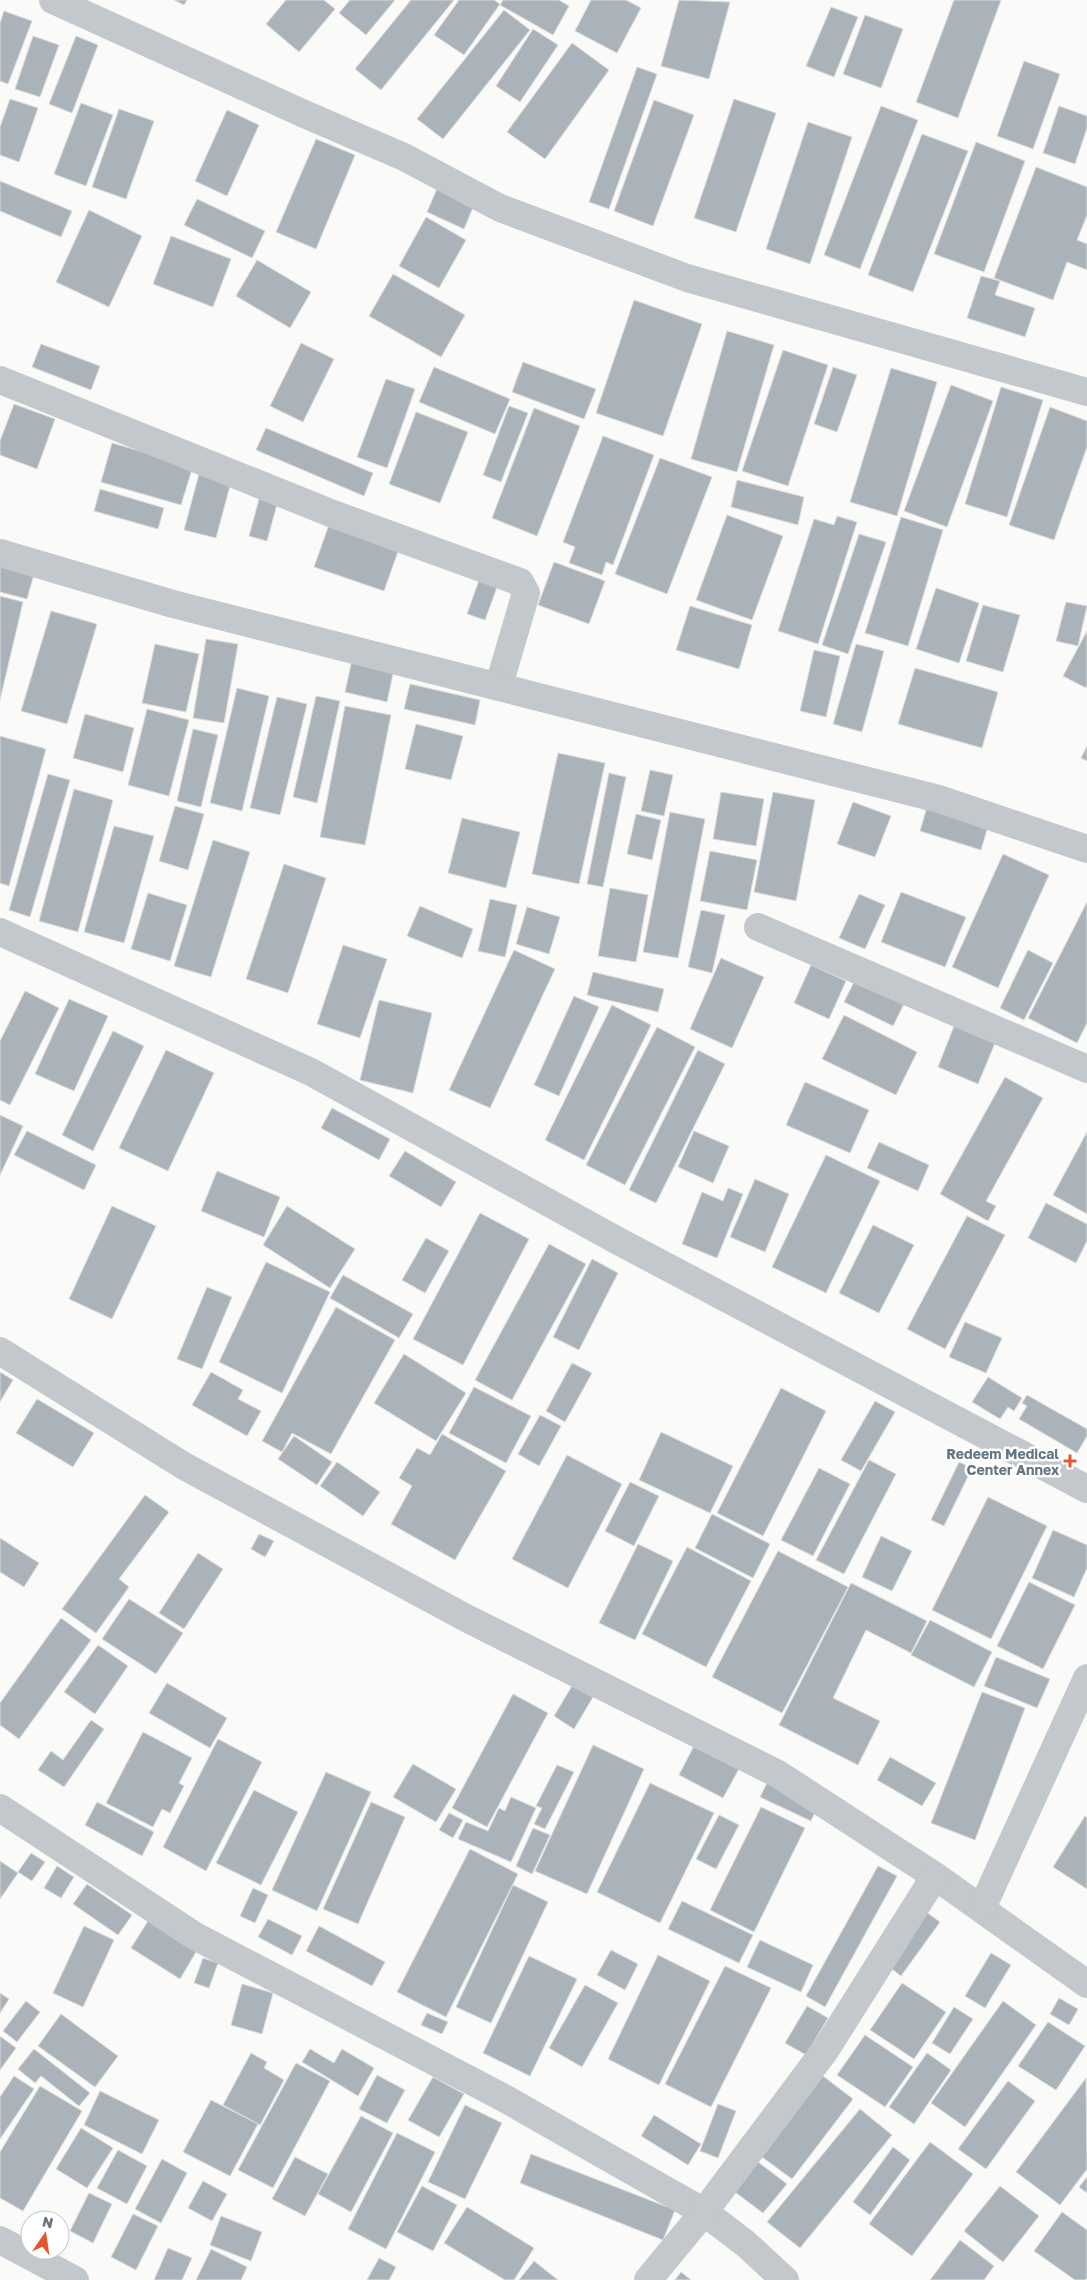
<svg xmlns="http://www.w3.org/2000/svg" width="1087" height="2280" font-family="'Golos Text',sans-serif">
	<rect width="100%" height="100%" fill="#fafaf8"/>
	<g fill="#aab3b9" stroke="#dcdcda">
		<polygon points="174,0 187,0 184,5"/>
		<polygon points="286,0 324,0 335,9 299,52 266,24"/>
		<polygon points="350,0 395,0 366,35 339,13"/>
		<polygon points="411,0 454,0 381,90 355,69"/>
		<polygon points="459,0 494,0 500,4 464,55 434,35"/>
		<polygon points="503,0 559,0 569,6 553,35 500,5"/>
		<polygon points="591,0 626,0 641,8 617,53 575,31"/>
		<polygon points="679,0 730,2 709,79 661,66"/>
		<polygon points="954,0 1001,0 958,118 916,102"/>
		<polygon points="831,7 858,17 834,77 806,66"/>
		<polygon points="504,10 530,30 443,139 417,119"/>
		<polygon points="4,11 32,21 8,84 0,81 0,23"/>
		<polygon points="865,15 903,29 881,88 843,74"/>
		<polygon points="533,29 558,45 520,102 496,86"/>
		<polygon points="33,36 59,45 40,97 15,89"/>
		<polygon points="76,36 98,45 72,113 49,104"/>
		<polygon points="572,43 609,70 545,159 507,132"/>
		<polygon points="1024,61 1060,74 1033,149 997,136"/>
		<polygon points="637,67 657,74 609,209 589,202"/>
		<polygon points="10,99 38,108 19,162 0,155 0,127"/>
		<polygon points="734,99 776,113 736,232 694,218"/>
		<polygon points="654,100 694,115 653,226 614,211"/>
		<polygon points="81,103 113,115 86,186 54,174"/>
		<polygon points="881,106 918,120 860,269 824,255"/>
		<polygon points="1059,106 1087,116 1087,128 1075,164 1043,153"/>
		<polygon points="119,109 154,121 126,199 92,187"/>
		<polygon points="227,110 259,125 227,196 195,181"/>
		<polygon points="808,122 852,137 810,264 766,249"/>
		<polygon points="922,134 968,151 913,292 868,275"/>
		<polygon points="316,139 355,155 316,249 276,232"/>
		<polygon points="976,142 1025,161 984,272 934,254"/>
		<polygon points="1036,167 1087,187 1087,215 1077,240 1087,244 1087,270 1067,262 1053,300 994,278"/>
		<polygon points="0,181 72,211 61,237 0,211"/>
		<polygon points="439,184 476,200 464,229 427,212"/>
		<polygon points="197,199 265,231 252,258 184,225"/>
		<polygon points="89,210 142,236 109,307 56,282"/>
		<polygon points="426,217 466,240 439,288 399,266"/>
		<polygon points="171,236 231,259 213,307 153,284"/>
		<polygon points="257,260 311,292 290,328 236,296"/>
		<polygon points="393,274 465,315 441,357 369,316"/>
		<polygon points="981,276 1000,281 995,295 1035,308 1025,337 967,318"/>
		<polygon points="634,300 702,324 663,436 596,413"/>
		<polygon points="727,331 774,345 737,472 691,459"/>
		<polygon points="301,343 334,359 303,422 270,406"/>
		<polygon points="41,344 100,366 91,390 32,367"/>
		<polygon points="783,350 828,365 788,486 742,471"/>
		<polygon points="523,362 596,389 584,419 512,392"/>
		<polygon points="434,367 510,399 495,434 419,402"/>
		<polygon points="833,367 857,375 837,432 814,424"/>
		<polygon points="891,368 937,382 897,516 850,502"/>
		<polygon points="386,379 415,389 387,468 357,457"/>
		<polygon points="951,385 993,401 947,527 904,511"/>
		<polygon points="1001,387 1043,400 1007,517 965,504"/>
		<polygon points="14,404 55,419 37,469 0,455 0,441"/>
		<polygon points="509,406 528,413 501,482 483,475"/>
		<polygon points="1050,407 1087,421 1087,447 1054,540 1009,525"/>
		<polygon points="534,408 580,426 537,536 492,518"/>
		<polygon points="416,412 468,432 440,503 389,484"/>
		<polygon points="266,428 373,473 364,496 256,450"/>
		<polygon points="603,436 654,455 613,565 606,562 602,575 569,563 575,547 563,542"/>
		<polygon points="112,443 193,466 181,505 101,482"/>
		<polygon points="660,458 712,477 667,594 615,574"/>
		<polygon points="199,474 231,482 216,538 184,530"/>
		<polygon points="737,480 804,497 798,525 731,507"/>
		<polygon points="100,489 164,508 158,529 94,511"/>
		<polygon points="261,492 279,497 267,541 249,536"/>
		<polygon points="727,515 783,536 752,620 696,600"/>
		<polygon points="837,516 857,522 818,644 778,631 814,519 834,525"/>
		<polygon points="901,517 943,530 908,646 865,633"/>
		<polygon points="331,519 401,543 384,591 314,567"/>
		<polygon points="859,534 886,542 848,654 822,645"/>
		<polygon points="554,562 605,581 589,624 538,605"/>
		<polygon points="0,565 34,574 27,599 0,592"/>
		<polygon points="482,572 500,579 485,620 467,614"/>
		<polygon points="936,588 979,603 959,663 916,649"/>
		<polygon points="0,596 23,602 0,700"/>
		<polygon points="1066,602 1087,606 1078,646 1056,641"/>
		<polygon points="983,605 1020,615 1003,672 966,661"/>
		<polygon points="690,606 752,625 739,669 676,650"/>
		<polygon points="51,611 97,624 67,724 21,711"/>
		<polygon points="1087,631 1087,685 1086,688 1063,676"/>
		<polygon points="206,639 238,644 224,723 193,718"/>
		<polygon points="155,644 199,654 186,712 142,703"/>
		<polygon points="856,644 884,651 862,732 833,724"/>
		<polygon points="814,650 840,656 826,717 800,711"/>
		<polygon points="352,660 394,669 387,702 345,692"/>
		<polygon points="915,668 998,692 982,748 898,724"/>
		<polygon points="410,684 480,700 475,725 404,709"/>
		<polygon points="237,688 269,696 242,811 210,803"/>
		<polygon points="316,696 340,701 317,803 293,797"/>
		<polygon points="277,697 307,704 280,815 250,808"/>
		<polygon points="345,706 391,715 365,845 320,837"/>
		<polygon points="147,709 189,720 169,796 128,785"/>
		<polygon points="85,714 134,728 123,772 73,758"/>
		<polygon points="416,724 463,736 451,780 405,769"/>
		<polygon points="193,729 218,735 201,807 177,801"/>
		<polygon points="0,736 46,749 9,886 0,883"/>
		<polygon points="1087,746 1087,761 1081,758"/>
		<polygon points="558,753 605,763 579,884 532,874"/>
		<polygon points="650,770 673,775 664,816 641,811"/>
		<polygon points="609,773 626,777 603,887 587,884"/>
		<polygon points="48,774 70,780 30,917 9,910"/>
		<polygon points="74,789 113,800 78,932 39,921"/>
		<polygon points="721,792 764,799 756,846 713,839"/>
		<polygon points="773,792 815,800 796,901 754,892"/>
		<polygon points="853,802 891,816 875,857 837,844"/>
		<polygon points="175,806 204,814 188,870 159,861"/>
		<polygon points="927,807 988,826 981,850 920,831"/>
		<polygon points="670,812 705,819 678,958 643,952"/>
		<polygon points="636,814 661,820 652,860 627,854"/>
		<polygon points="462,818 520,832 506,888 448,873"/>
		<polygon points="114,826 154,836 124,943 84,932"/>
		<polygon points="213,840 250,852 211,977 174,966"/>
		<polygon points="710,851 757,860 747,910 700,901"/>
		<polygon points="1003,854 1049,875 998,988 952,967"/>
		<polygon points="284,864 326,878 288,993 246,979"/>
		<polygon points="610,888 648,895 636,962 598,956"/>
		<polygon points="901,892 966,917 945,967 881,942"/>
		<polygon points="148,893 187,905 170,961 131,949"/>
		<polygon points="859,894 885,905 865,949 839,938"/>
		<polygon points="490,899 517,905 505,957 478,951"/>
		<polygon points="1087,902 1087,1023 1077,1043 1028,1018"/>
		<polygon points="420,906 473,929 462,958 407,936"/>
		<polygon points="527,907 560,917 549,954 516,944"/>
		<polygon points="701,910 725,915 712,973 688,967"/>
		<polygon points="343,945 387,959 360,1038 317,1024"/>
		<polygon points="514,950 555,969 490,1108 449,1090"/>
		<polygon points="1028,950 1053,963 1024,1020 1000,1008"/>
		<polygon points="721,958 764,977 732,1048 690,1029"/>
		<polygon points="811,965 846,981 829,1019 794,1003"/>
		<polygon points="593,972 664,989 658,1012 587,995"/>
		<polygon points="855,980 904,1004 893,1026 844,1002"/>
		<polygon points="25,991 59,1008 10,1105 0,1100 0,1041"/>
		<polygon points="574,996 599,1007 559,1096 534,1085"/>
		<polygon points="69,999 108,1016 74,1091 35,1074"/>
		<polygon points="379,1000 432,1013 413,1093 360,1080"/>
		<polygon points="612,1005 651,1025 584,1160 545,1140"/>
		<polygon points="844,1015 917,1052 896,1095 822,1059"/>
		<polygon points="954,1026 995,1043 978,1084 938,1067"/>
		<polygon points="657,1027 695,1047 625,1185 586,1165"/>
		<polygon points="113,1031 144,1046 93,1151 62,1135"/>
		<polygon points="166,1050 214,1073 168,1171 119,1148"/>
		<polygon points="698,1050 725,1064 656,1203 629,1190"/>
		<polygon points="1005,1077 1043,1098 986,1201 996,1206 988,1221 940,1194"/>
		<polygon points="805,1082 869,1110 850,1153 786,1125"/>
		<polygon points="332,1108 390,1139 379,1160 321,1128"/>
		<polygon points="0,1115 23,1126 0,1175"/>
		<polygon points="27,1131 96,1165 84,1190 14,1155"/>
		<polygon points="694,1131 729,1146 713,1183 678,1167"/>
		<polygon points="1087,1132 1087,1214 1053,1195"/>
		<polygon points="879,1142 929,1165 918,1191 867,1168"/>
		<polygon points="405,1151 456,1182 441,1207 389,1176"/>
		<polygon points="826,1155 880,1181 826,1293 772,1267"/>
		<polygon points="217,1171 280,1197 264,1237 201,1211"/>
		<polygon points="755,1179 789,1194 765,1252 730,1237"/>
		<polygon points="728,1188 743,1194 717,1258 682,1244 702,1192 723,1201"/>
		<polygon points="1046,1203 1087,1224 1087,1241 1076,1263 1028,1238"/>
		<polygon points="112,1206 156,1226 112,1319 69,1299"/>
		<polygon points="287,1206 355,1249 330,1288 263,1245"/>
		<polygon points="480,1213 529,1239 463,1365 413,1339"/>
		<polygon points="967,1216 1005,1235 945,1349 907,1329"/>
		<polygon points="873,1225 914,1245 879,1313 839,1293"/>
		<polygon points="426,1238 449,1251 425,1293 402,1280"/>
		<polygon points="549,1244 586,1264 512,1400 475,1380"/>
		<polygon points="592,1259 618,1273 579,1350 553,1337"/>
		<polygon points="266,1262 330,1292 282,1393 219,1362"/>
		<polygon points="343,1275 413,1314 399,1338 330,1298"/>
		<polygon points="207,1287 232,1297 202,1369 177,1359"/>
		<polygon points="336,1307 395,1340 331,1454 292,1433 282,1452 262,1441"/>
		<polygon points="965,1322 1002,1338 986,1373 949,1357"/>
		<polygon points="404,1354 466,1393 436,1441 374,1403"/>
		<polygon points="572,1363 592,1373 565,1422 546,1411"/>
		<polygon points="0,1372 13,1380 0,1402"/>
		<polygon points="211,1372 243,1390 238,1399 261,1411 247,1436 192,1405"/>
		<polygon points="988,1377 1022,1398 1014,1411 1008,1407 1000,1419 972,1402"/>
		<polygon points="474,1387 531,1416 506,1463 449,1433"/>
		<polygon points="781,1388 826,1411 763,1536 717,1513"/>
		<polygon points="1027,1395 1087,1429 1087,1436 1077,1453 1019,1419 1027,1406 1022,1403"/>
		<polygon points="37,1399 94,1433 73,1467 16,1433"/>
		<polygon points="875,1401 895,1412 861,1471 841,1460"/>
		<polygon points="540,1415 561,1426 539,1466 518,1454"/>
		<polygon points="661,1432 733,1466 710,1513 639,1480"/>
		<polygon points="442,1434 506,1471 455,1560 391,1524 412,1486 399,1478 417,1448 430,1455"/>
		<polygon points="294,1436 332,1462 317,1485 278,1459"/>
		<polygon points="567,1455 622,1484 568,1588 512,1559"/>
		<polygon points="869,1460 896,1474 844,1574 816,1560"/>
		<polygon points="337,1462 380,1492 363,1516 320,1486"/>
		<polygon points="959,1462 972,1468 944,1526 931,1520"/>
		<polygon points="819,1468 850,1484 813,1556 781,1540"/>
		<polygon points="630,1482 659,1496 634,1546 605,1531"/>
		<polygon points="145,1495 169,1512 119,1579 129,1587 96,1633 62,1609"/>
		<polygon points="988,1497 1047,1526 991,1639 932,1610"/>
		<polygon points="712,1514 770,1544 753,1578 695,1548"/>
		<polygon points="1053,1530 1087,1545 1087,1568 1074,1597 1032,1578"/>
		<polygon points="259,1534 274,1541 265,1557 251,1549"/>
		<polygon points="881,1536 912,1551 892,1591 862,1577"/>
		<polygon points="0,1538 39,1563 24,1587 0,1572"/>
		<polygon points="638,1544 673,1561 635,1640 599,1623"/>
		<polygon points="687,1547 751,1581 706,1667 642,1634"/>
		<polygon points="778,1551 848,1587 782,1713 712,1677"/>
		<polygon points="198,1553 223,1569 184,1629 159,1613"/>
		<polygon points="1029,1582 1075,1605 1043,1669 997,1646"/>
		<polygon points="851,1583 927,1621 911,1653 866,1630 833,1698 880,1721 858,1765 779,1725"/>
		<polygon points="129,1599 183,1633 156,1674 102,1639"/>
		<polygon points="61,1618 91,1640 19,1739 0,1725 0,1703"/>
		<polygon points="930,1620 992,1652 974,1687 911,1655"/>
		<polygon points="98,1645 128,1666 95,1714 64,1692"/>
		<polygon points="996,1657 1050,1679 1037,1708 984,1686"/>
		<polygon points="167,1683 227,1718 210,1748 149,1713"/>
		<polygon points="572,1686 593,1697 574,1729 554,1716"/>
		<polygon points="982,1692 1025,1708 975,1840 931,1823"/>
		<polygon points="513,1694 548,1713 487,1827 452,1808"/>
		<polygon points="91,1720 104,1729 64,1787 38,1770 51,1751 63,1760"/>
		<polygon points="143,1732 192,1758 179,1783 184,1786 170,1813 162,1809 153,1827 106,1803"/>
		<polygon points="218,1739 262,1762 206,1871 163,1847"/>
		<polygon points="696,1742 741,1765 723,1798 679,1775"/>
		<polygon points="593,1745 644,1769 587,1894 535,1871"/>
		<polygon points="890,1757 936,1783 922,1806 877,1780"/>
		<polygon points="413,1764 456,1789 436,1822 393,1797"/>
		<polygon points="557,1765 574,1772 545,1829 534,1824 542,1808 536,1806"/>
		<polygon points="326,1772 371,1792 317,1911 272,1890"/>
		<polygon points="768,1781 818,1805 811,1821 760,1797"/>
		<polygon points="650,1783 714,1813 660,1923 597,1892"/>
		<polygon points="254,1790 298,1812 261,1885 216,1863"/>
		<polygon points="511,1797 536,1808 511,1862 458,1839 466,1822 488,1831 499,1808 505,1811"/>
		<polygon points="97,1802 154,1832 142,1856 85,1825"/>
		<polygon points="371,1802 405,1817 358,1924 323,1909"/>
		<polygon points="761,1807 805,1828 754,1932 710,1910"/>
		<polygon points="449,1813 463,1820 453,1838 439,1830"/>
		<polygon points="719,1815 739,1825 716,1869 696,1859"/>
		<polygon points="1085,1816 1087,1817 1087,1889 1053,1867"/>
		<polygon points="533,1828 550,1835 532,1874 516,1866"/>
		<polygon points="470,1849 518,1874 446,2017 397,1992"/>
		<polygon points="31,1853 45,1862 32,1881 18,1872"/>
		<polygon points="0,1861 18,1873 0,1899"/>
		<polygon points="57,1866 74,1877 61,1898 44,1888"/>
		<polygon points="878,1866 897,1876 825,2007 806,1996"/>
		<polygon points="87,1884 132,1915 118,1935 73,1904"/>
		<polygon points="513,1885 548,1902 491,2023 456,2007"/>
		<polygon points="253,1888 268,1895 255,1923 240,1916"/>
		<polygon points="682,1901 753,1935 739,1963 668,1929"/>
		<polygon points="926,1912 940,1922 901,1976 888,1966"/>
		<polygon points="268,1919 302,1936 292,1955 258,1937"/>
		<polygon points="148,1921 196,1952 180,1979 131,1948"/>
		<polygon points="84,1926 114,1940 83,2007 53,1993"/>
		<polygon points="319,1926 385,1962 372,1986 306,1951"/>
		<polygon points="760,1940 813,1965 801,1992 747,1967"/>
		<polygon points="611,1950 638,1964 625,1990 597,1975"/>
		<polygon points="991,1953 1011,1965 985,2008 965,1996"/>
		<polygon points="658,1955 710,1981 659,2085 608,2059"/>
		<polygon points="529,1956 577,1979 530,2076 483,2053"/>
		<polygon points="203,1958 218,1963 209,1988 194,1983"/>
		<polygon points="725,1966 771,1988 711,2107 665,2084"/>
		<polygon points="902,1983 946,2012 914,2059 870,2030"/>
		<polygon points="242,1984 273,1993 262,2034 231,2025"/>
		<polygon points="585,1985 618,2003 582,2067 549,2048"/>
		<polygon points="0,1993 9,1999 0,2013"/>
		<polygon points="1059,1998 1078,2009 1069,2025 1050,2014"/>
		<polygon points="26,2001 40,2012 17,2042 3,2031"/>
		<polygon points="1003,2001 1036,2025 965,2127 931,2103"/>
		<polygon points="807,2006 828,2018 806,2055 785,2043"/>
		<polygon points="954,2007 973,2019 950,2054 932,2043"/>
		<polygon points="427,2013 448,2022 442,2034 421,2025"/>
		<polygon points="61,2014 118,2056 95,2087 38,2046"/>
		<polygon points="1048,2022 1085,2046 1056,2090 1018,2066"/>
		<polygon points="865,2035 913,2067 885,2107 837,2075"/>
		<polygon points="0,2036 16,2048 0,2070"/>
		<polygon points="34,2049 90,2093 79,2106 41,2076 35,2083 18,2069"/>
		<polygon points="310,2049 334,2063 342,2049 374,2068 358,2096 302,2062"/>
		<polygon points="251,2053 267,2062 264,2068 284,2080 260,2125 223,2105"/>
		<polygon points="927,2053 951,2070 914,2124 889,2107"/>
		<polygon points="296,2063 330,2081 273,2188 238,2170"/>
		<polygon points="377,2075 405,2090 387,2123 359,2109"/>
		<polygon points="14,2076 34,2089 0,2139 0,2097"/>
		<polygon points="823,2076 853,2099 792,2179 762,2157"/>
		<polygon points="433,2077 464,2094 439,2137 408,2120"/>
		<polygon points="1086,2078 1087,2169 1060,2205 1016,2172"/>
		<polygon points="1008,2081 1035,2101 986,2169 958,2149"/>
		<polygon points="40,2086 82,2111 23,2211 0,2198 0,2152"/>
		<polygon points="100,2091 159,2120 142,2154 84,2125"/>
		<polygon points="211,2100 258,2124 230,2176 183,2152"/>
		<polygon points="718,2104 736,2111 718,2158 700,2151"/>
		<polygon points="465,2105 502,2123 465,2199 428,2182"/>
		<polygon points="860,2109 892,2135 800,2248 767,2222"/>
		<polygon points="654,2115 701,2144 688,2165 641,2136"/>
		<polygon points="361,2116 393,2133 351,2212 318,2194"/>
		<polygon points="81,2128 113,2148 87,2188 56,2169"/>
		<polygon points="397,2133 435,2152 386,2249 348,2229"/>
		<polygon points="930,2142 973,2174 912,2256 869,2224"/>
		<polygon points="893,2147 910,2160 870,2215 853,2202"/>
		<polygon points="118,2150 147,2166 127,2204 97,2188"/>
		<polygon points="531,2154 675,2210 663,2240 520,2183"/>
		<polygon points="295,2157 328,2174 305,2216 272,2199"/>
		<polygon points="162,2159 187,2173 161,2223 135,2209"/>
		<polygon points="758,2162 787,2184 763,2213 735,2192"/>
		<polygon points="1087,2177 1087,2193 1079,2187"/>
		<polygon points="203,2181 227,2194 212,2221 188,2208"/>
		<polygon points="422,2186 457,2205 433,2251 397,2232"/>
		<polygon points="1000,2186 1039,2216 1003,2262 964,2231"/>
		<polygon points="89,2193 112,2204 93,2243 70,2231"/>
		<polygon points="467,2207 534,2248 514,2280 505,2280 444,2243"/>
		<polygon points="1062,2212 1087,2230 1087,2278 1085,2280 1075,2280 1034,2251"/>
		<polygon points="133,2214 158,2226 136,2270 111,2257"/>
		<polygon points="221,2216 262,2232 251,2261 210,2245"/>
		<polygon points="960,2240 994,2266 984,2280 930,2280"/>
		<polygon points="168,2248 192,2258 182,2280 154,2280"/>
		<polygon points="211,2249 247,2267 241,2280 196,2280"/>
		<polygon points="379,2258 396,2267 389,2280 367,2280"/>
		<polygon points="534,2261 558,2280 519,2280"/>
		<polygon points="681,2272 691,2280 675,2280"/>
	</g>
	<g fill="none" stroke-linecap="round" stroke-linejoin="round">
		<g stroke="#c3c8cc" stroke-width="28">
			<polyline points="53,0 302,113 404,157 500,208 687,278 1087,392"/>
			<polyline points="0,380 333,514 520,582 526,593 499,685"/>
			<polyline points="0,553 173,604 939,799 1087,849"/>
			<polyline points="758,927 1087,1069"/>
			<polyline points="0,932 311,1072 620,1242 1087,1489"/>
			<polyline points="0,1351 184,1466 468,1619 778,1774 935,1876 1087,1984"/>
			<polyline points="0,1808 195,1936 504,2098 704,2212 746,2244 785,2280"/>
			<polyline points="982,1908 1087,1678"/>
			<polyline points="0,2240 75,2280"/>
			<polyline points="648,2280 704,2212 826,2049 935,1876"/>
		</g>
	</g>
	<path fill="#e4572e" stroke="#fff" stroke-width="2" d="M1067.5 1453.5h5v5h5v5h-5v5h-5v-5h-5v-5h5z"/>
	<g text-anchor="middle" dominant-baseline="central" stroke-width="5" stroke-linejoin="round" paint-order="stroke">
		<g font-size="14" font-weight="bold" fill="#657683" stroke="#fff" text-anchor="end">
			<text x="1059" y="1453">Redeem Medical<tspan x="1059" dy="16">Center Annex</tspan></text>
		</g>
	</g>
	<g transform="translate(45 2235) rotate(13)"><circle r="24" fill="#ffffff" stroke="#c1c8cd"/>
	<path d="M0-4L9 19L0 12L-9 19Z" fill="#e4572e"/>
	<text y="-8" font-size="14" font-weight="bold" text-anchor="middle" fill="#657683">N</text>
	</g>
</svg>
